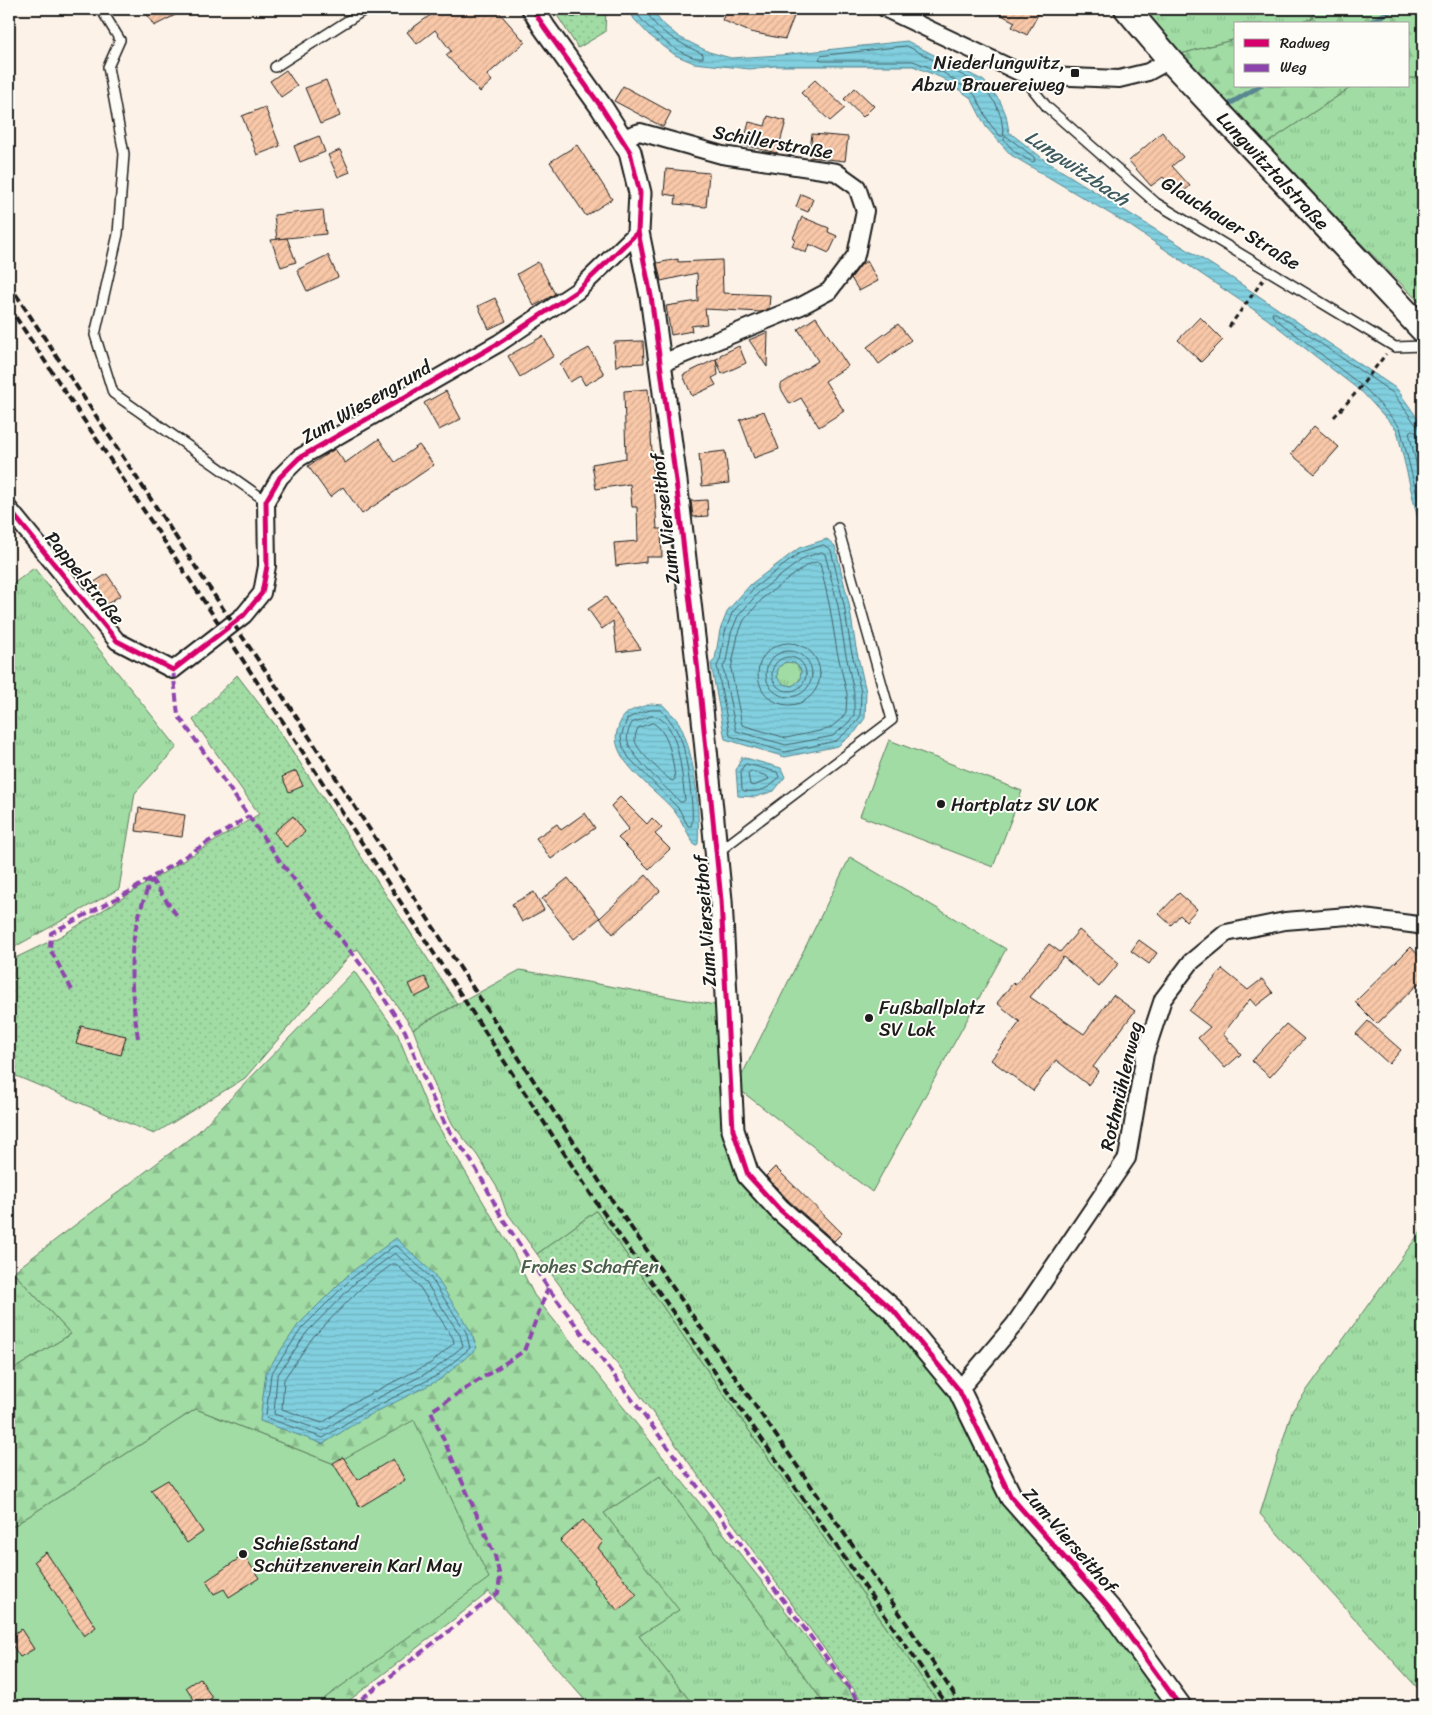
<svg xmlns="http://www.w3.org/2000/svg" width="1432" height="1715" font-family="Sriracha,sans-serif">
	<defs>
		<pattern id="grass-tufts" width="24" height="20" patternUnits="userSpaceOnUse" patternTransform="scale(1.25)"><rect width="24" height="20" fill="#a0dca3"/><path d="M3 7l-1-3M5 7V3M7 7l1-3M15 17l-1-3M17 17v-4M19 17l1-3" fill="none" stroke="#89bc8c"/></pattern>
		<pattern id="forest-firs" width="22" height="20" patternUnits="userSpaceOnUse" patternTransform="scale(1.25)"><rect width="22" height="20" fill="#a0dca3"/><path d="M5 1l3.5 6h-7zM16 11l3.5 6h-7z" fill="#89bc8c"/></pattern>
		<pattern id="park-dots" width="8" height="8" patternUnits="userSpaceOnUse" patternTransform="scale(1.25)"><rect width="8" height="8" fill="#a0dca3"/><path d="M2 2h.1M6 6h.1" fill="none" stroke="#89bc8c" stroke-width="1.8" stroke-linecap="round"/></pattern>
		<pattern id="water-rules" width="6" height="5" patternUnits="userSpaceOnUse" patternTransform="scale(1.25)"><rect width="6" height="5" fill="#81cfdf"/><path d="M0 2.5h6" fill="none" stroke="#6fb1bf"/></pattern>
		<pattern id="building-hatch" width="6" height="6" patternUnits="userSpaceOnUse" patternTransform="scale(1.25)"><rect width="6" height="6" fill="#f9c8a9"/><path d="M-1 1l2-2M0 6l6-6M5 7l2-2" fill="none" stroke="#d5ab91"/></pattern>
	</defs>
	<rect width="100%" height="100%" fill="#fcf2e7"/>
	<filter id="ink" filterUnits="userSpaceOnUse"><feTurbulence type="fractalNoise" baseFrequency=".02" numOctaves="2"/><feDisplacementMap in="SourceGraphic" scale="10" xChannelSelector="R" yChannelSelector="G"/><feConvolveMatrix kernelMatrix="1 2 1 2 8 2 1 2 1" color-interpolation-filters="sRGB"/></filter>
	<g filter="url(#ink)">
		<g fill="url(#grass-tufts)" stroke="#5e7c60">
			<polygon points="1143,9 1313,9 1312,19 1294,24 1236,24 1236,39 1181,54"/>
			<polygon points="1408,78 1423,78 1423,306 1264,145 1353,86 1408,86"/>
			<polygon points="34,568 177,747 135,793 119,889 9,950 9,587"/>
			<circle cx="789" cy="674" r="12"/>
			<polygon points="520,970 726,1007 748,1175 959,1390 1011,1497 1180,1706 941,1706 596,1211 537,1254 506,1211 498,1189 477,1155 453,1125 438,1094 413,1029"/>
			<polygon points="1423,1228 1423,1694 1260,1514 1292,1411"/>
			<polygon points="9,1268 71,1334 9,1372"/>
			<polygon points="660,1476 826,1706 694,1706 639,1636 678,1610 604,1513"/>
		</g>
		<g fill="url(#forest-firs)" stroke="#5e7c60">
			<polygon points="1313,9 1423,9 1423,78 1408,78 1408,24 1294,24 1312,19"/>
			<polygon points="1236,39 1236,86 1353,86 1264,145 1181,54"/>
			<polygon points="354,971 397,1033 428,1109 513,1252 534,1295 861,1706 826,1706 660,1476 604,1513 679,1610 639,1636 694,1706 590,1706 489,1592 342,1706 314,1706 488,1578 334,1464 196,1409 9,1529 9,1372 71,1334 13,1272 198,1132"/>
		</g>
		<g fill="url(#park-dots)" stroke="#5e7c60">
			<polygon points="553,9 606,9 605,32 578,48"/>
			<polygon points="237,675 276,726 457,1004 413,1029 358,949 350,955 245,1078 154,1134 9,1073 9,961 61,936 259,814 193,720"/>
			<polygon points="596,1211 941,1706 866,1706 537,1254"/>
		</g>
		<g fill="#a0dca3" stroke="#5e7c60">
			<polygon points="889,740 1022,791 993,867 860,816"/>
			<polygon points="850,857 1006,949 872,1192 736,1087"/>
			<polygon points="196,1409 334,1464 414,1420 489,1578 314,1706 9,1706 9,1610 12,1608 9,1602 9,1529"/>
		</g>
		<g fill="url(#water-rules)" stroke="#598791" fill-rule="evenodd">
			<polygon points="629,9 651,9 661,22 679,37 709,52 731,58 781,55 907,41 984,81 1000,101 1006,115 1009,132 1046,161 1223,272 1397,389 1423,426 1423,541 1397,430 1363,393 1266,318 1129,225 1011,155 986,127 971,98 942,78 913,66 774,66 750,69 694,63 675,55 649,35 634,19"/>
			<path d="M827 539 835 546 849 604 856 648 866 692 865 718 856 731 838 746 785 757 725 739 711 664 715 659 720 630 728 610 751 584 799 548ZM785 662 795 663 801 670 800 680 792 686 783 684 777 677 778 668Z"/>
			<path d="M651 704 663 705C668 711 675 716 679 723 695 753 700 809 698 844L695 846C688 835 683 822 675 812 659 791 609 761 617 731 623 710 632 710 651 704Z"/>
			<polygon points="742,757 781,768 785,777 774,791 755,797 738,796 736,770"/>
			<polygon points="396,1238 434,1274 470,1330 477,1348 441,1379 362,1419 323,1444 260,1421 266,1372 298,1325 349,1274"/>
		</g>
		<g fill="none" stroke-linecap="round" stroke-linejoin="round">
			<g stroke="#44646a" stroke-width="1">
				<path d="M634 9C643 26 683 61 703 58V54C686 46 650 30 647 9"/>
				<polygon points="907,46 981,85 996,104 1001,117 1004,136 1000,136 990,124 975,95 944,73 913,61 821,61 819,59 821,56"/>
				<polygon points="1006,136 1034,157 1035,161 1032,162 1015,152 1004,140"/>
				<polyline points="1423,428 1417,426 1393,393 1276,313 1272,313 1273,317 1366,389 1400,427 1423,519"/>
				<polyline points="1423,435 1418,434 1412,430 1409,432 1423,493"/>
				<polygon points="824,545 831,550 844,605 851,649 861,692 860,717 852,727 836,741 785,752 730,736 717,666 720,660 725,632 732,613 754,588 801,552"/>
				<polygon points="822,552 825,554 838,606 845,650 854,693 854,715 848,723 833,736 786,745 736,731 723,667 726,661 731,633 738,616 759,592 804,558"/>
				<polygon points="817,562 820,563 830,608 837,651 847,694 846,712 842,718 829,729 786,738 742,725 731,669 738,635 744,620 764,597 807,565"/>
				<circle cx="789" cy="674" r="31"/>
				<circle cx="789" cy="674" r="23"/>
				<circle cx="789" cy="674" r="17"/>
				<path d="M651 710H661C671 720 677 730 682 742 686 754 696 818 691 826H688L679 809 629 758 623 747 621 737 627 719 637 714Z"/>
				<path d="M652 716C680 717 682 780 685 800L683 802H680C668 789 631 757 628 742 626 735 629 728 632 723Z"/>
				<path d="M653 723C670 733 673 761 675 779L673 781 670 780C662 772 637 752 635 740 635 736 636 732 638 728Z"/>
				<path d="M747 764 777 772 779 777C770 789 759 793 744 791L742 789 741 771 744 765Z"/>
				<polygon points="751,771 767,776 769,779 754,786 750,785 748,774"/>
				<polygon points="394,1246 397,1246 430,1277 466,1332 470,1348 438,1375 359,1415 323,1438 267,1418 266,1415 271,1374 302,1328 352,1278"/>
				<polygon points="394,1254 396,1254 425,1281 460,1335 463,1346 435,1369 356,1409 323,1431 274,1414 277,1376 307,1332 356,1282"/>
				<polygon points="393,1264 396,1264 419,1286 453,1338 454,1343 431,1363 352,1403 322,1423 282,1409 284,1379 313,1337 361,1288"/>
			</g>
			<g stroke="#598791" stroke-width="5">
				<polyline points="1367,24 1394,9"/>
				<polyline points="1231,103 1260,86"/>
			</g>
		</g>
		<g fill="url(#building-hatch)" stroke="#1c1c1c">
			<polygon points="144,9 187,9 154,26"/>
			<polygon points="439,9 496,9 525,42 487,75 492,81 480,92 446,55 451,51 435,30 417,44 407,32"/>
			<polygon points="727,9 797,9 785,39 750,32 722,20"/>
			<polygon points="990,9 1041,9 1027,35 1012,27 1015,22"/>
			<polygon points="286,70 297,86 281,97 270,81"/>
			<polygon points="326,80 340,116 320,124 305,88"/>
			<polygon points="815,80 845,108 830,121 801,93"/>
			<polygon points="623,86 671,112 663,127 614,101"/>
			<polygon points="855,88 874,106 863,117 844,99"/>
			<polygon points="265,107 280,146 257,155 242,116"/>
			<polygon points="768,116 786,121 777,153 743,145 749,122 765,126"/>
			<polygon points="1162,132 1183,157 1172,166 1190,186 1179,195 1163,177 1151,186 1129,161"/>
			<polygon points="812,134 848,137 845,161 809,157"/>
			<polygon points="319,136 325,152 300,162 294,146"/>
			<polygon points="577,145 612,199 586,216 550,162"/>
			<polygon points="340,150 350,172 338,177 328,155"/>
			<polygon points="666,169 709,173 706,207 675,204 676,196 664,194"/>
			<polygon points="801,194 813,199 808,212 796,207"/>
			<polygon points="323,210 326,234 277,239 274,215"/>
			<polygon points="802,217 829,228 828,232 837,236 829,253 809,244 806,253 792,246 795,239 793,238"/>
			<polygon points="287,238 296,262 281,267 271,240"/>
			<polygon points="328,255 338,277 307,291 297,270"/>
			<polygon points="678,259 678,262 722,260 723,293 770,295 769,308 761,312 705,309 707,324 691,326 692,331 671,335 666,306 698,301 697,273 661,281 657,263"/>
			<polygon points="867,261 878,281 859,291 851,278 862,264"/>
			<polygon points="538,262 555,294 534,306 517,274"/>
			<polygon points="495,298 506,321 489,329 478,306"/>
			<polygon points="816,317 848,366 825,381 844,411 819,427 801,398 790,404 781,389 781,384 818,361 798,329"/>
			<polygon points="1200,317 1223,340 1201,362 1178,340"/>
			<polygon points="898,324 911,340 879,364 867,347"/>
			<polygon points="768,332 767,367 749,340"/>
			<polygon points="543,336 554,356 520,377 508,356"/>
			<polygon points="643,341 644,363 623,364 623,363 616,367 614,342"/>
			<polygon points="739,346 746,363 722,374 716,359 721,357 720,355"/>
			<polygon points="589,348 604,374 585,385 580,376 570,382 560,364"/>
			<polygon points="716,359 718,375 712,378 716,385 692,396 683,375"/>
			<polygon points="648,389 657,529 661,529 662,557 646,557 646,562 616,566 614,543 638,541 637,507 632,507 630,484 596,489 592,464 626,458 624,391"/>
			<polygon points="446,391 461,419 439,430 424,403"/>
			<polygon points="764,411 779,449 754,458 740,420"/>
			<polygon points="1314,426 1339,447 1315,474 1291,454"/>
			<polygon points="379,439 395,462 419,445 434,465 362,514 343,487 330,497 308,466 335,449 345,463"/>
			<polygon points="725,451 729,483 702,486 699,454"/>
			<polygon points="707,500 708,516 693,517 691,501"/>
			<polygon points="107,574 121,595 107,604 93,583"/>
			<polygon points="606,597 611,605 641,649 617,652 613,621 602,629 588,609"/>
			<polygon points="296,771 303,786 289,792 282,777"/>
			<polygon points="620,797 647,824 652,818 662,828 655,834 670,849 649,869 618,838 629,829 611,806"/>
			<polygon points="139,808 185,815 182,837 136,831"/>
			<polygon points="585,813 595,828 551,859 536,838 557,824 561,830"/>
			<polygon points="293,816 305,832 286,847 274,832"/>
			<polygon points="646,875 660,891 613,934 600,918"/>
			<polygon points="568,878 600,918 574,939 542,899"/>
			<polygon points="534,892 544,910 522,922 512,904"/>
			<polygon points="1179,893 1197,909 1186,921 1180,915 1171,925 1159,914"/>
			<polygon points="1079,930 1119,963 1099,987 1063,957 1030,997 1084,1034 1113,995 1135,1011 1093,1067 1099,1071 1088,1085 1056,1060 1033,1091 991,1060 1020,1022 997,1003 1013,983 1015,985 1049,944 1060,952"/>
			<polygon points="1139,940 1157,953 1149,964 1131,951"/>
			<polygon points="1411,947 1423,960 1423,979 1377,1024 1355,1002"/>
			<polygon points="1222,969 1248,990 1262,979 1273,993 1256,1006 1250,999 1223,1034 1241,1054 1225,1068 1198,1038 1210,1027 1189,1011"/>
			<polygon points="425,977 431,989 415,997 409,984"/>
			<polygon points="1368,1021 1401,1050 1389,1064 1356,1034"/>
			<polygon points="1286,1024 1304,1039 1270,1077 1252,1061"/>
			<polygon points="81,1026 126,1036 121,1055 76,1044"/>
			<polygon points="775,1167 842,1233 834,1241 788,1200 766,1176"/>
			<polygon points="343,1457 358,1480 393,1459 405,1480 360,1507 333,1463"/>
			<polygon points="168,1480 203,1532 187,1543 151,1490"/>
			<polygon points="583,1520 603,1542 598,1548 637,1595 618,1611 594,1582 595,1580 560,1541"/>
			<polygon points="46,1552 96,1627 84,1636 34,1561"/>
			<polygon points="244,1555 259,1578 229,1597 224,1589 214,1594 206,1581"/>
			<polygon points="21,1629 34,1649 20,1657 9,1640 9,1637"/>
			<polygon points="200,1678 212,1698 198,1706 186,1687"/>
		</g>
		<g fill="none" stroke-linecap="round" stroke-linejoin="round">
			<defs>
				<g id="service">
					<polyline points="101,9 120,40 108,67 124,154 118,234 95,335 113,393 266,501"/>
					<polyline points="275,67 366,9"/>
					<polyline points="1019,72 1047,107 1156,203 1395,347 1423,346"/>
					<polyline points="718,852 892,720 838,528"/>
				</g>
				<g id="minor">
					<polyline points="886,9 1019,72 1047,76 1119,79 1148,72 1170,60"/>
					<polyline points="622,138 640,132 722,155 836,172 857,187 865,211 856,255 829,291 801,306 660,364"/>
					<polyline points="9,509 117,641 173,670 244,615 262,593 267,566 266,501 280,477 299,458 499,343 577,291 638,232"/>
					<polyline points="959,1390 1014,1325 1127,1158 1145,1054 1163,999 1191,962 1226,933 1285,921 1348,916 1418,925 1423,928"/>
				</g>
				<polyline id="tertiary" points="533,9 544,27 602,108 630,152 640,193 638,232 651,296 676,481 700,689 721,900 733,1130 748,1175 779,1209 893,1310 959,1390 1011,1497 1109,1608 1180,1706"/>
				<g id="secondary">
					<path id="s1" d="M1127 9 1170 60 1423 330"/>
				</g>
			</defs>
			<use href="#service" stroke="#1c1c1c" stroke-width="12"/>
			<use href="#minor" stroke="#1c1c1c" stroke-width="20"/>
			<use href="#tertiary" stroke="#1c1c1c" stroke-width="25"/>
			<use href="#secondary" stroke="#1c1c1c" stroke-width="28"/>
			<g stroke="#1c1c1c" stroke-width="3" stroke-dasharray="5 4" stroke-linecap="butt">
				<polyline points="565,9 566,11 572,16 579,16 585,9"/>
				<polyline points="1229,327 1263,280"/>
				<polyline points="1334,417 1354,395 1386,354"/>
			</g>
			<use href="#service" stroke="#fdfcf7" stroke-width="9"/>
			<use href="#minor" stroke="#fdfcf7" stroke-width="16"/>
			<use href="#tertiary" stroke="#fdfcf7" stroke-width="21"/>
			<use href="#secondary" stroke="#fdfcf7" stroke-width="24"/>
			<g stroke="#1c1c1c" stroke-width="4" stroke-dasharray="8 4" stroke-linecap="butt">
				<polyline points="9,284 224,610 278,689 605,1190 894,1605 962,1706"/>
				<polyline points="9,307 233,645 594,1199 948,1706"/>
			</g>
			<g stroke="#8e44ad" stroke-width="4" stroke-dasharray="8 4" stroke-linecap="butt">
				<polyline points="173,670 178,715 282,864 369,975 405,1031 430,1093 446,1126 470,1159 483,1181 501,1216 548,1288 863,1706"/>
				<polyline points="151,879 178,917"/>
				<polyline points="72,990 50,949 51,933 129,892 249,816"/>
				<path d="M138 1038C134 1010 130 982 132 954 133 930 143 901 151 879"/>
				<polyline points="352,1706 498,1593 500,1577 495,1556 431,1411 524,1351 548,1288"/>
			</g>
			<defs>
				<g id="cycleway">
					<polyline points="533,9 544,27 602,108 630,152 640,193 638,232 651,296 676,481 700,689 721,900 733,1130 748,1175 779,1209 893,1310 959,1390 1011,1497 1109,1608 1180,1706"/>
					<polyline points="9,509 117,641 173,670 244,615 262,593 267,566 266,501 280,477 299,458 499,343 577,291 638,232"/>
				</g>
			</defs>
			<use href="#cycleway" stroke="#fdfcf7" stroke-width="8"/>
			<use href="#cycleway" stroke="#d6006c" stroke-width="5"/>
		</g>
	</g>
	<g fill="#1c1c1c" stroke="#fdfcf7" stroke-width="2">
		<rect x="1070" y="68" width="10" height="10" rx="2.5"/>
		<circle cx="941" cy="804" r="5"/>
		<circle cx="869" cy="1018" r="5"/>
		<circle cx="243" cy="1554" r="5"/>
	</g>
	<g text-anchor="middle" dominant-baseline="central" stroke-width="4" stroke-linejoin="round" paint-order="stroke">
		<g font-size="19" fill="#1c1c1c" stroke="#fdfcf7" text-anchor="start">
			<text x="1065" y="62" text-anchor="end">Niederlungwitz,<tspan x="1065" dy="22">Abzw Brauereiweg</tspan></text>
			<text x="951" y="804">Hartplatz SV LOK</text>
			<text x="879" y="1007">Fußballplatz<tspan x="879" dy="22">SV Lok</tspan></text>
			<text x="253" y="1543">Schießstand<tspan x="253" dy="22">Schützenverein Karl May</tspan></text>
		</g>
		<g font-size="19" fill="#1c1c1c" stroke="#fdfcf7">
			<text transform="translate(773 142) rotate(10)">Schillerstraße</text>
			<text stroke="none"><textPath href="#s1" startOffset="218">Lungwitztalstraße</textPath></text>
			<text transform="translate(1231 223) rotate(32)">Glauchauer Straße</text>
			<text transform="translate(366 402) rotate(-30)">Zum Wiesengrund</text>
			<text transform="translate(665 519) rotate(-97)">Zum Vierseithof</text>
			<text transform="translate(85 578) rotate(51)">Pappelstraße</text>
			<text transform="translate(705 921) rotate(-94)">Zum Vierseithof</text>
			<text transform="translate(1121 1086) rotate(-77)">Rothmühlenweg</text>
			<text transform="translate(1070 1540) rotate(49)">Zum Vierseithof</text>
		</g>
		<g font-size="19" fill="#4a5f4b" stroke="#fdfcf7">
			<text x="590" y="1266">Frohes Schaffen</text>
		</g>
		<g font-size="20" font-style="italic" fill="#3f5b60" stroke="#fdfcf7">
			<text transform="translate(1077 168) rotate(34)">Lungwitzbach</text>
		</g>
	</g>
	<rect width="1432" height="1715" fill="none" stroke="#fdfcf7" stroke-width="30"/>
	<rect x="15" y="15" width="1402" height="1685" fill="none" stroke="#1c1c1c" stroke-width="2" filter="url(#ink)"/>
	<rect x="1234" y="22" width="175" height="65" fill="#fdfcf7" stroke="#a3a29f"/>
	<rect x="1244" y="39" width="25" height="8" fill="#d6006c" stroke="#a3a29f"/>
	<text x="1280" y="48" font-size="15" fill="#1c1c1c">Radweg</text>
	<rect x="1244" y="64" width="25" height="8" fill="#8e44ad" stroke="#a3a29f"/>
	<text x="1280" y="72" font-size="15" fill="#1c1c1c">Weg</text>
</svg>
